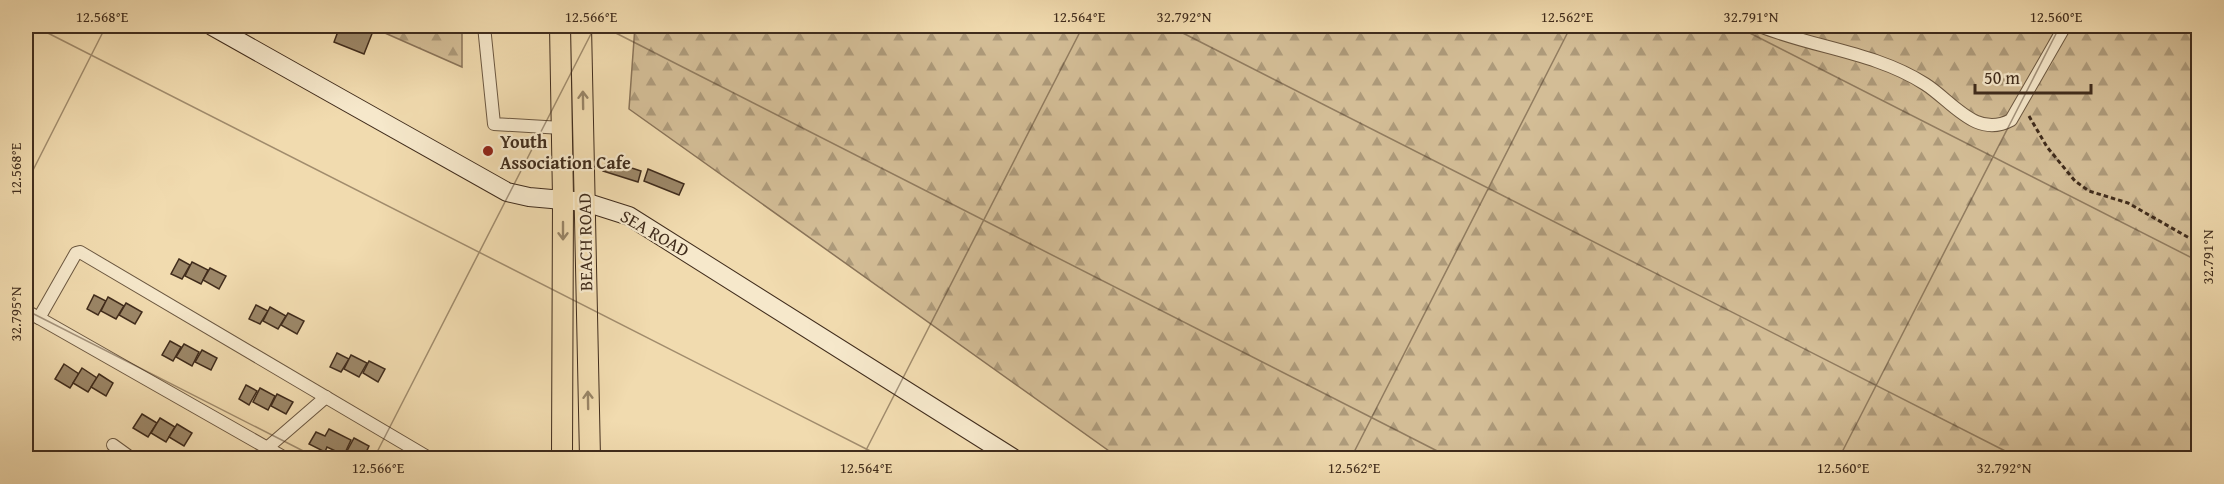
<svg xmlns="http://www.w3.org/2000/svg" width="2224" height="484" font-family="'Gentium Book Plus',serif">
	<defs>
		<pattern id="forest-firs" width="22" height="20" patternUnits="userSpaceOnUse" patternTransform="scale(1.5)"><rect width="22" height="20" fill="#d3bd96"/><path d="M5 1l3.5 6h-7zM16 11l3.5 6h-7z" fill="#ad9a7a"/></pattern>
	</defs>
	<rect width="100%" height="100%" fill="#f1dbaf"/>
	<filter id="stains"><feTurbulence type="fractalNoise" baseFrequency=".00333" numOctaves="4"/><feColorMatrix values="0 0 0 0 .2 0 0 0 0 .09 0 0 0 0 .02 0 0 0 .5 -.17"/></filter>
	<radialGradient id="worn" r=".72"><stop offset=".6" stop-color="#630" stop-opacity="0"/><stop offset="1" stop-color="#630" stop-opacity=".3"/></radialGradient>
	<g fill="url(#forest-firs)" stroke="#8a7459" stroke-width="1.5">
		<polygon points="369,26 462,26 462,67"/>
		<polygon points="635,26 2198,26 2198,458 1119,458 629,109"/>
	</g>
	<g fill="#9c8768" stroke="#402c1c" stroke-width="1.5">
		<polygon points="340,26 375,26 364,54 334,42"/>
		<polygon points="607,160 641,171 638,182 603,171"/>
		<polygon points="648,169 684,184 679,195 644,181"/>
		<polygon points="179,259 190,265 182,279 171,274"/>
		<polygon points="192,262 208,270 201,284 185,276"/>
		<polygon points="210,268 226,276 219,289 203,280"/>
		<polygon points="94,295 106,301 98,315 87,309"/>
		<polygon points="108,297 124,306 116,319 101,311"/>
		<polygon points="126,303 142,312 135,324 119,315"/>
		<polygon points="256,305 268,311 260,324 249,319"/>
		<polygon points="270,307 286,316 278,329 263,321"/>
		<polygon points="288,313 304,321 297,334 281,325"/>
		<polygon points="170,341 181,347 173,361 162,355"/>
		<polygon points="184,344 199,352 192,366 176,357"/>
		<polygon points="202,350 217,358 211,370 195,362"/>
		<polygon points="337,353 349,359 341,372 330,367"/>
		<polygon points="351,355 367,363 359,377 344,369"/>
		<polygon points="369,361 385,369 378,382 363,373"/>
		<polygon points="64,364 79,374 70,388 55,379"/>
		<polygon points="82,368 97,378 88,392 73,383"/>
		<polygon points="99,374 113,383 106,396 91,387"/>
		<polygon points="246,385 257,391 249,405 239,399"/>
		<polygon points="260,388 275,396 268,410 253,402"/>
		<polygon points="277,394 293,402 286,414 271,406"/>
		<polygon points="142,414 157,423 148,437 133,428"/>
		<polygon points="160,418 175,427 166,442 151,433"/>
		<polygon points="177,424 192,433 184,446 169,437"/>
		<polygon points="329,429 351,440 344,455 327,447 325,452 309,444 316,432 325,436"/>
		<polygon points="354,438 369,446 363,459 347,451"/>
	</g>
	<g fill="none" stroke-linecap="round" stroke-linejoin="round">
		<defs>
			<g id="street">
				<polyline points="484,26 494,124 562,128"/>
				<path d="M1760 26C1814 48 1875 52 1925 84 1952 101 1976 139 2011 120L2065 26"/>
				<polyline points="26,311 39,318"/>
				<polyline points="113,445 131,458"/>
				<polyline points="267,448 326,397"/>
				<polyline points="285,458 39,318 76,253 80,252 429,458"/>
			</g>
			<polyline id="secondary" points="212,26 507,192 529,197 585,202 629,216 1013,458"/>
			<g id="primary">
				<polyline points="560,26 563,198 562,458"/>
				<polyline points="581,26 590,458"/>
			</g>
		</defs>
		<use href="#street" stroke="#6c5841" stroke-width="14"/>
		<use href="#secondary" stroke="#402c1c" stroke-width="20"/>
		<use href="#primary" stroke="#402c1c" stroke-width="22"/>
		<polyline stroke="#402c1c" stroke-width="3" stroke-dasharray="4.5 3" stroke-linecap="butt" points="2029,116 2047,147 2075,181 2089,191 2128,203 2198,243"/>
		<use href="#street" stroke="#f6e8cb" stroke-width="12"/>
		<use href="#secondary" stroke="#f6e8cb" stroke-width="18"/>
		<use href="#primary" stroke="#f1dbaf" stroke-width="20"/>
	</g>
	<defs><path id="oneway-shaft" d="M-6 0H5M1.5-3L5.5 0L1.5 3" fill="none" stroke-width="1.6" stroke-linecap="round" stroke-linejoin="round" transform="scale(1.5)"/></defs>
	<g stroke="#988466">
		<use href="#oneway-shaft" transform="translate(583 100) rotate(-91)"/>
		<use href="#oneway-shaft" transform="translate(563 231) rotate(90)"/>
		<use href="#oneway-shaft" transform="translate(588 400) rotate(-91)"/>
	</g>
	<path fill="none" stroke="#402c1c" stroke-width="1.5" stroke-opacity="0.45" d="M34 26 884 458M602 26 1451 458M1169 26 2019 458M1736 26 2198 261M26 184 106 26M26 310 317 458M374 458 595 26M862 458 1083 26M1351 458 1571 26M1839 458 2060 26"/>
	<circle fill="#8f2418" stroke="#f6e8cb" stroke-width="2" cx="488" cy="151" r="6"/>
	<g text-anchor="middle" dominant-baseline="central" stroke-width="4.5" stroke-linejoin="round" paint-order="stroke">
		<g font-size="18" font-weight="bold" fill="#402c1c" stroke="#f6e8cb" text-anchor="start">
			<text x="500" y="141">Youth<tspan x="500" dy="21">Association Cafe</tspan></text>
		</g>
		<g font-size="18" fill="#402c1c" stroke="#f6e8cb">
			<text transform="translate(655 233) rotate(30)">SEA ROAD</text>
			<text transform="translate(585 242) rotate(-91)">BEACH ROAD</text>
		</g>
	</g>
	<rect width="2224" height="484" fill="none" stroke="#f1dbaf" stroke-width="66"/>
	<path d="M1975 84v9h116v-9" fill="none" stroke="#402c1c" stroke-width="3"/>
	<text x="1984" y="84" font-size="18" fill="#402c1c" stroke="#f6e8cb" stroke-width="4.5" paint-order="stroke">50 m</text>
	<rect x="33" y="33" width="2158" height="418" fill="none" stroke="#402c1c" stroke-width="2"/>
	<g font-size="15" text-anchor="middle" fill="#402c1c">
		<text x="102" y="22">12.568°E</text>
		<text x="591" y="22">12.566°E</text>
		<text x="1079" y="22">12.564°E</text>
		<text x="1184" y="22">32.792°N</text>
		<text x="1567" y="22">12.562°E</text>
		<text x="1751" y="22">32.791°N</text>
		<text x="2056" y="22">12.560°E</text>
		<text transform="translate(16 169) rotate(-90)" y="5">12.568°E</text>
		<text transform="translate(2208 257) rotate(-90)" y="5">32.791°N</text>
		<text transform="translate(16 314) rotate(-90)" y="5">32.795°N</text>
		<text x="378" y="473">12.566°E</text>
		<text x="866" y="473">12.564°E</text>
		<text x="1354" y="473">12.562°E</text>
		<text x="1843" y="473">12.560°E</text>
		<text x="2004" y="473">32.792°N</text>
	</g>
	<rect width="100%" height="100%" filter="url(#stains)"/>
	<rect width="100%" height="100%" fill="url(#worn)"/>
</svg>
